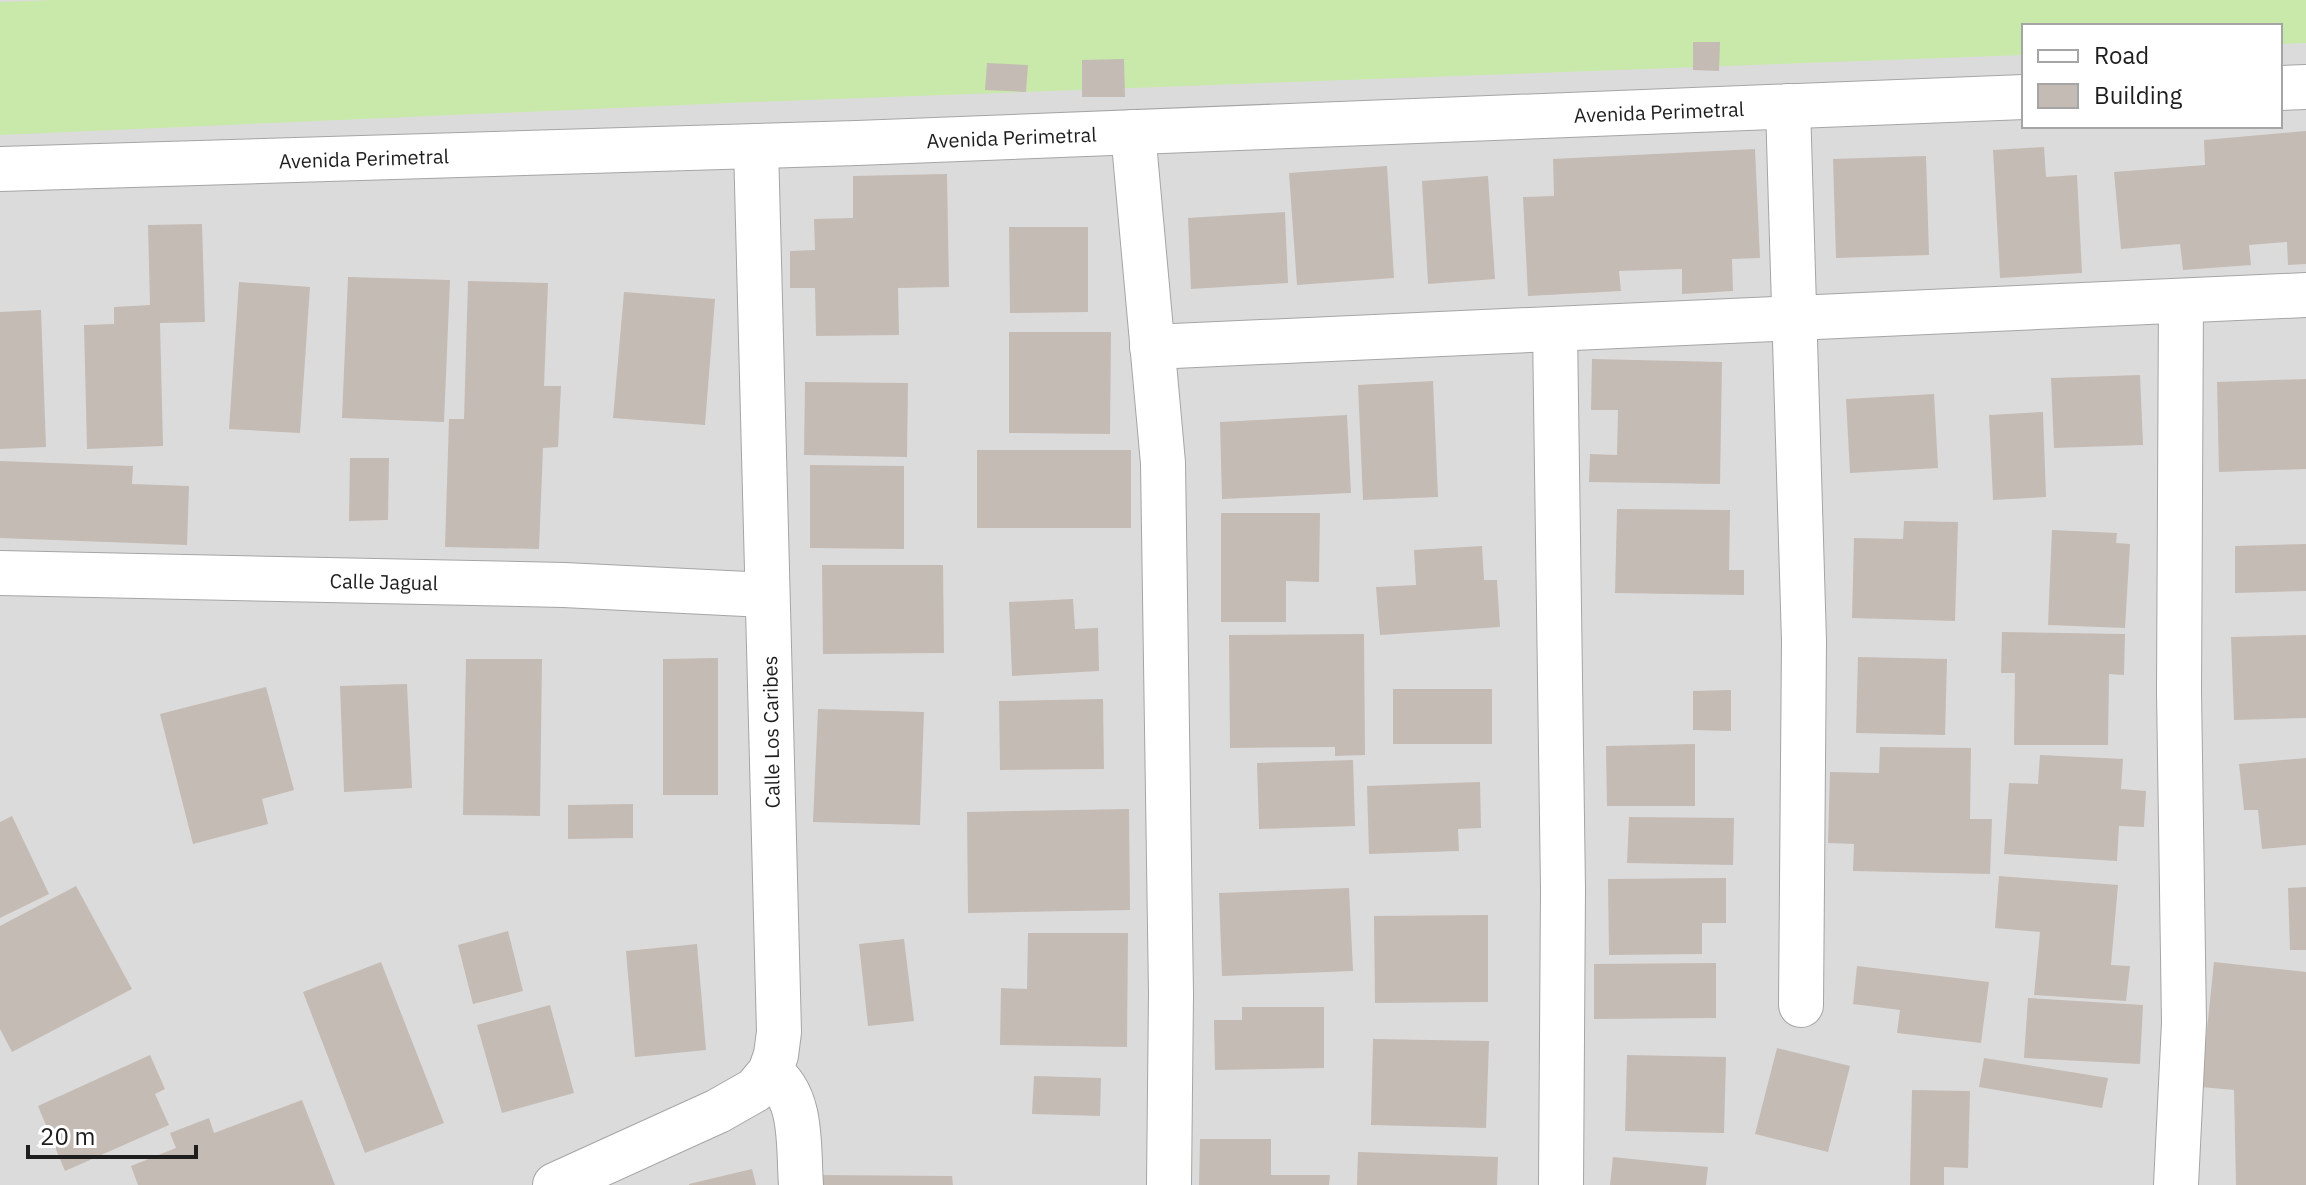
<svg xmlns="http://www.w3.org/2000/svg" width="2306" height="1185" font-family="'IBM Plex Sans',sans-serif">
	<rect width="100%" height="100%" fill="#efece4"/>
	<path fill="#dcdbdb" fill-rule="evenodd" d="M0 0H2306V1185H0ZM2024 26H2280V126H2024Z"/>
	<polygon fill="#c9e9ab" points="55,0 2306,0 2306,43 2280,44 2280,26 2024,26 2024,55 752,102 0,135 0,2"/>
	<g fill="#c4bbb4">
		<polygon points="1693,42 1720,42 1719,71 1693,70"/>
		<polygon points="1124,59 1125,97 1082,97 1082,60"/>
		<polygon points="987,63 1028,65 1026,92 985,90"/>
		<polygon points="2306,131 2306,264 2288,265 2287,242 2249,245 2251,265 2183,270 2180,244 2121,249 2114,172 2205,165 2204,140"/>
		<polygon points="2044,147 2046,177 2077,175 2082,273 2000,278 1993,150"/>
		<polygon points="1755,149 1760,258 1732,259 1733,291 1682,294 1682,269 1619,271 1621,291 1528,296 1523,197 1554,196 1553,159"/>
		<polygon points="1926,156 1929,255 1836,258 1833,159"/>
		<polygon points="1387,166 1394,278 1297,285 1289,173"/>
		<polygon points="947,174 949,287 898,288 899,335 816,336 815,288 790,288 790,251 815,250 814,219 853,218 853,176"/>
		<polygon points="1488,176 1495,279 1428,284 1422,181"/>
		<polygon points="1285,212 1288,283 1191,289 1188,218"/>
		<polygon points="202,224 205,322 160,323 163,446 87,449 84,325 114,324 114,307 150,305 148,225"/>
		<polygon points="1009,227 1088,227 1088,312 1010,313"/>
		<polygon points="348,277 450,280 444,422 342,418"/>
		<polygon points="468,281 548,283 544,386 561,386 558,447 543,448 539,549 445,547 449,419 464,419"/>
		<polygon points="239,282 310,287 300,433 229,429"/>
		<polygon points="624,292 715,299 705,425 613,418"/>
		<polygon points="41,310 46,447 0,449 0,312"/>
		<polygon points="1009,332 1111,332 1110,434 1009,433"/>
		<polygon points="1592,359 1722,362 1720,484 1589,482 1590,454 1617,455 1618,410 1591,410"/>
		<polygon points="2140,375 2143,445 2054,448 2051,378"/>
		<polygon points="2306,379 2306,469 2219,472 2217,382"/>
		<polygon points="1433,381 1438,497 1363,500 1358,385"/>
		<polygon points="805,382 908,383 907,457 804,455"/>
		<polygon points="1934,394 1938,468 1850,473 1846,399"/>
		<polygon points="2043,412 2046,497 1993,500 1989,415"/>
		<polygon points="1347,415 1351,493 1222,499 1220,422"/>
		<rect x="977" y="450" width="154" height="78"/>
		<polygon points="350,458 389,458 388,520 349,521"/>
		<polygon points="0,461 133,466 132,484 189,486 187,545 0,538"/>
		<polygon points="810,465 904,466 904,549 810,548"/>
		<polygon points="1617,509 1730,510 1729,570 1744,570 1744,595 1615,593"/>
		<polygon points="1221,513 1320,513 1319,582 1286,581 1286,622 1221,622"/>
		<polygon points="1904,521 1958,522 1955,621 1852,618 1854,538 1903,539"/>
		<polygon points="2052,530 2117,533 2116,543 2130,544 2125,628 2048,625"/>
		<polygon points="2306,544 2306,591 2235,593 2235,546"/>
		<polygon points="1482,546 1484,580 1497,580 1500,627 1380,635 1376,587 1416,585 1414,550"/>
		<polygon points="822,565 943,565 944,653 823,654"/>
		<polygon points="1073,599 1075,629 1098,628 1099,671 1012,676 1009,602"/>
		<polygon points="2002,632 2125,634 2124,675 2109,674 2108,745 2014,745 2015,673 2001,673"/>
		<polygon points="1364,634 1365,755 1335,756 1335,747 1230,748 1229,635"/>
		<polygon points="2306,635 2306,718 2234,720 2231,637"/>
		<polygon points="1858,657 1947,659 1945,735 1856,733"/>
		<polygon points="718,658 718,795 663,795 663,659"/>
		<polygon points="466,659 542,659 540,816 463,815"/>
		<polygon points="407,684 412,788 344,792 340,686"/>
		<polygon points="266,687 294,790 262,799 268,824 193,844 160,714"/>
		<rect x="1393" y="689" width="99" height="55"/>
		<polygon points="1731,690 1731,731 1693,730 1693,691"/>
		<polygon points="1103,699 1104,769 1000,770 999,701"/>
		<polygon points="818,709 924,712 920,825 813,822"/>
		<polygon points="1695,744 1695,806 1607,806 1606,746"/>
		<polygon points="1880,747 1971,748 1970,819 1992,819 1990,874 1853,871 1854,844 1828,843 1830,772 1879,773"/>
		<polygon points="2040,755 2123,759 2121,789 2146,791 2144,827 2119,826 2117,861 2004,854 2009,783 2038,784"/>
		<polygon points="2306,758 2306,845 2262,849 2258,810 2244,810 2239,764"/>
		<polygon points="1353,760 1355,826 1259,829 1257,763"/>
		<polygon points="1480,782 1481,828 1458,829 1459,851 1369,854 1367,786"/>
		<polygon points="633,804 633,838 568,839 568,805"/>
		<polygon points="1129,809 1130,910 968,913 967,812"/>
		<polygon points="12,816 49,894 0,918 0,822"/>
		<polygon points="1629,817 1734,818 1733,865 1627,863"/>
		<polygon points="1999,876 2118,885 2111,965 2130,966 2126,1001 2034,995 2040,932 1995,928"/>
		<polygon points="1726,878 1726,923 1702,923 1702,954 1609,955 1608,879"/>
		<polygon points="76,886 132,989 12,1052 0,1029 0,926"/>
		<polygon points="2306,887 2306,950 2290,950 2288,888"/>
		<polygon points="1349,888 1353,971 1222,976 1219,893"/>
		<polygon points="1488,915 1488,1002 1375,1003 1374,916"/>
		<polygon points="508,931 523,991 473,1004 458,945"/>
		<polygon points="1028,933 1128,933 1127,1047 1000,1045 1001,988 1027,989"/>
		<polygon points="904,939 914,1021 868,1026 859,944"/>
		<polygon points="697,944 706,1050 635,1057 626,951"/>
		<polygon points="381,962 444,1123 365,1153 303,992"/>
		<polygon points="2214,962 2306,972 2306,1185 2236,1185 2234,1090 2201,1087"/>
		<polygon points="1716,963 1716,1018 1594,1019 1594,964"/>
		<polygon points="1857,966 1989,982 1981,1043 1897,1033 1900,1010 1853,1004"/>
		<polygon points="2028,998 2143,1005 2140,1064 2024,1058"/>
		<polygon points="550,1005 574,1093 502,1113 477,1025"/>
		<polygon points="1242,1007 1324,1007 1324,1068 1215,1070 1214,1020 1242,1020"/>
		<polygon points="1373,1039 1489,1041 1486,1128 1371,1125"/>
		<polygon points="1777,1048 1850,1066 1828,1152 1755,1134"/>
		<polygon points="150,1055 165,1089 155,1094 169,1125 65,1171 38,1106"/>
		<polygon points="1627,1055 1726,1057 1724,1133 1625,1131"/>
		<polygon points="1984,1058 2108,1078 2102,1108 1979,1087"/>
		<polygon points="1034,1076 1101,1078 1100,1116 1032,1114"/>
		<polygon points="1912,1090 1970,1091 1968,1168 1944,1167 1944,1185 1910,1185"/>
		<polygon points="302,1100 335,1185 138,1185 131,1166 176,1148 170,1133 209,1118 214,1133"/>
		<polygon points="1200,1139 1271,1139 1271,1175 1330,1175 1329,1185 1199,1185"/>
		<polygon points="1358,1152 1498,1157 1497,1185 1357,1185"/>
		<polygon points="1613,1157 1708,1167 1706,1185 1610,1185"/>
		<polygon points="752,1169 756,1185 689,1185 689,1184"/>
		<polygon points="820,1175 952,1176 953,1185 820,1185"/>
	</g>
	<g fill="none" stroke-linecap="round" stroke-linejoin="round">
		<defs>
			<g id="minor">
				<polyline points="2280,88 2306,87"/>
				<polyline points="1788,106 1804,641 1801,1005"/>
				<polyline points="1133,132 1163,463 1171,994 1169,1185"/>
				<path id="s1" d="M0 169 857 143 2024 97"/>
				<polyline points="1555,329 1563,889 1561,1185"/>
				<polyline points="1152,347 2306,295"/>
				<path id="s2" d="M0 573 564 585 767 595"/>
				<path d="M770 1072C804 1097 798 1146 801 1185"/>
				<polyline points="555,1185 718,1111 755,1090 770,1072 776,1055 779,1032 756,146"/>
				<polyline points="2176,1185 2184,1023 2179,691 2181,301"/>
			</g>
		</defs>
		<use href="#minor" stroke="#a5a5a5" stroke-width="46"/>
		<use href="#minor" stroke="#fff" stroke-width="44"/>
	</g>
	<g text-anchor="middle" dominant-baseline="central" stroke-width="8" stroke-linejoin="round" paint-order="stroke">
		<g font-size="20" fill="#1e1e1e" stroke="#fff">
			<text stroke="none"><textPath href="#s1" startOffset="1660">Avenida Perimetral</textPath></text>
			<text stroke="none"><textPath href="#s1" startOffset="1012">Avenida Perimetral</textPath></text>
			<text stroke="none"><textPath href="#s1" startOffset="364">Avenida Perimetral</textPath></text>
			<text stroke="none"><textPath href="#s2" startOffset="384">Calle Jagual</textPath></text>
			<text transform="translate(771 732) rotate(-91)">Calle Los Caribes</text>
		</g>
	</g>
	<rect x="2022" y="24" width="260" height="104" fill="#ffffff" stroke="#a5a5a5" stroke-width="2"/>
	<rect x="2038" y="50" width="40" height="12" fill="#ffffff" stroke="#a5a5a5" stroke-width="2"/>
	<text x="2094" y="64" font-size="24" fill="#1e1e1e">Road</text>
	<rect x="2038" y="84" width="40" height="24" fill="#c4bbb4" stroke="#a5a5a5" stroke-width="2"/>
	<text x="2094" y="104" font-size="24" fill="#1e1e1e">Building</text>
	<path d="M28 1145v12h168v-12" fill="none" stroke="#1e1e1e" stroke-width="4"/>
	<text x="40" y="1145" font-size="24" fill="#1e1e1e" stroke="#ffffff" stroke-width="6" paint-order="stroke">20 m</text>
</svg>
